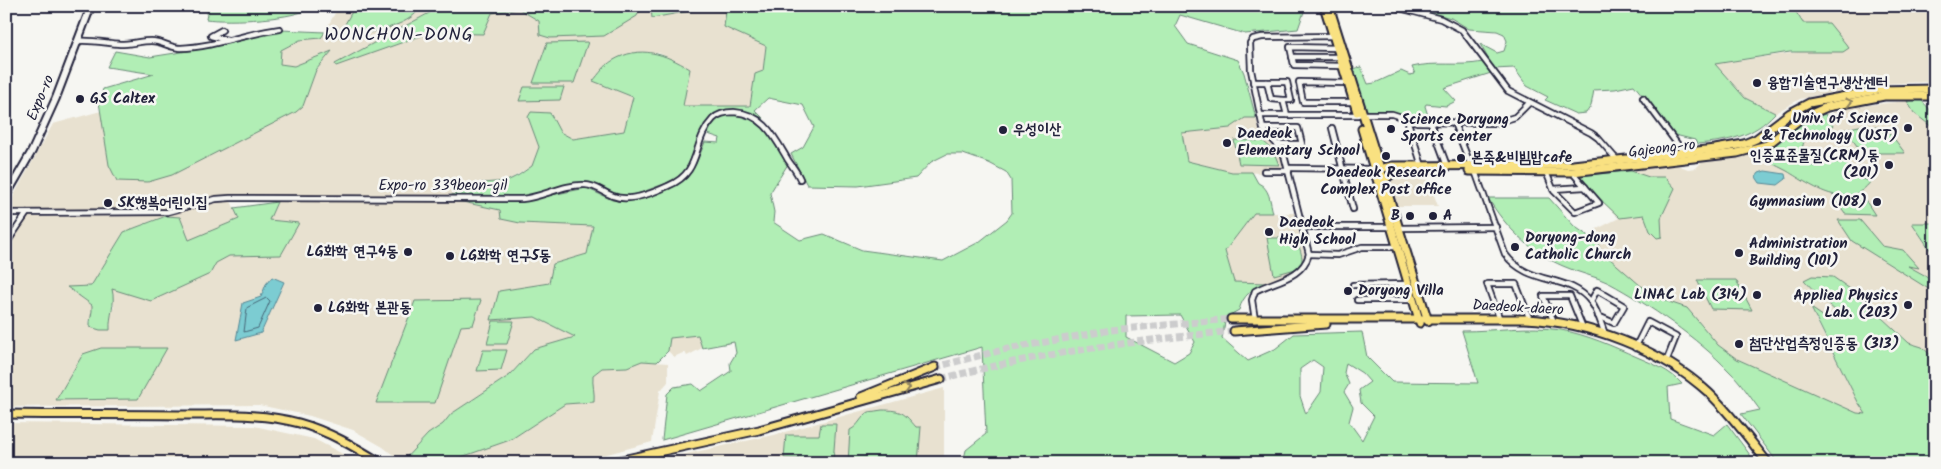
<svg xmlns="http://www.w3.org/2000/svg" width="1941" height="469" font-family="Kalam,'Poor Story',sans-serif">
	<rect width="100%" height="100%" fill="#f6f6f2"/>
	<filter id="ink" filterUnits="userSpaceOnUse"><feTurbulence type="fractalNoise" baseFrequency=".02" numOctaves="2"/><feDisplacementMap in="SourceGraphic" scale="10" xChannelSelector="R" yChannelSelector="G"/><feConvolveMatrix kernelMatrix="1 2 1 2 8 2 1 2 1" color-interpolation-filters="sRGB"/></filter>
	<g filter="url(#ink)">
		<g fill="#e8e1d0">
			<polygon points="339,6 434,6 431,12 335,64 336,65 429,33 483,34 492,13 520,9 539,21 637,16 639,10 651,8 652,18 701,9 726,11 725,27 766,46 763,71 755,74 750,106 682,106 690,69 659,53 627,55 611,61 594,81 633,97 624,131 573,139 560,132 550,113 528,117 539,147 532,166 507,181 482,183 449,196 224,195 162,210 9,210 7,208 53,124 101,111 109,165 303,106 316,70 331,52 294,66 280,64 281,50 300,40 321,38"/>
			<polygon points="1792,6 1935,6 1935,85 1924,82 1876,84 1800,99 1775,113 1745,98 1715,64 1805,51 1803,23"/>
			<polygon points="1907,101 1914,113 1932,127 1931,136 1935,142 1935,154 1931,157 1935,166 1935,225 1932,223 1912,223 1935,257 1935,359 1922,347 1909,343 1853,290 1805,280 1819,296 1838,313 1827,319 1815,318 1858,402 1867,414 1857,413 1737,359 1718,345 1687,308 1669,302 1650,289 1641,286 1621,270 1601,250 1593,231 1619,218 1578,178 1581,175 1677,165 1688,169 1696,168 1702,162 1769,150 1802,123 1825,114 1859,106"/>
			<polygon points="1245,118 1256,118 1260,132 1280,154 1284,169 1264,173 1232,172 1187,161 1182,133 1230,128"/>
			<polygon points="1391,177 1428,179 1438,206 1394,206 1388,180"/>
			<polygon points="231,201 239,219 189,241 180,217 165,216 124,232 91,286 68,288 92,305 93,314 89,321 90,327 100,330 110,330 109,317 114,307 111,289 216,263 229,256 281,255 298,224 269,220 277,202 458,201 501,210 501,219 520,223 593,225 587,254 553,264 549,283 499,291 492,320 535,317 575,337 534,349 510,375 451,414 443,424 428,434 402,462 383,447 353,430 310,416 259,405 6,407 6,246 25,217 150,216 181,211 212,202 213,203"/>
			<polygon points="1254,213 1294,213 1305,257 1304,262 1299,270 1266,283 1234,282 1225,251"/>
			<polygon points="698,335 702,348 687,356 685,352 674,357 668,351 670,338"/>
			<polygon points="642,361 668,363 668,382 660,391 652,442 574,463 452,463 453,460 510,440 565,404 593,402 593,375 602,368 627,367"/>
			<polygon points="944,388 944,463 645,463 774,435"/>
			<polygon points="6,423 254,426 314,439 360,463 6,463"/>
		</g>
		<g fill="#b1eeb5" stroke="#6a8878" fill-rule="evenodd">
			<path d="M212 6H314C297 20 228 22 206 19L208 9Z"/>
			<path d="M355 6H421C410 29 361 34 338 37Z"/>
			<path d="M434 6H1306L1298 29 1245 34 1180 15 1175 26 1188 44 1238 60 1244 73 1256 118H1245L1230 128 1182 133 1187 161 1232 172H1252L1258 183C1270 188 1270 202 1273 213H1254L1225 251 1234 282 1266 283C1253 288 1243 295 1239 310L1226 317 1222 338 1248 361 1275 349 1294 334 1362 332 1367 357 1392 382 1478 383 1462 331C1495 331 1528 325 1561 330 1588 335 1612 346 1637 357 1653 364 1670 370 1682 384L1668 387 1670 419 1714 435 1727 424 1756 463H963L966 450 986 434 982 347 662 440 667 394 674 387 693 384 701 391 731 371 730 363 736 353 734 342 702 348 698 335 670 338 668 351 657 362 642 361 627 367 602 368 593 375C592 385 595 392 594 402L565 404 510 440 453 460 452 463 402 462 428 434 443 424 451 414 510 375 534 349 575 337 535 317 491 320 499 291 549 283 553 264 587 254 593 226 520 223 501 219 500 210 458 201H523L586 188 612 200 628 201 669 187 687 178 696 164 705 142 719 143 720 138 708 134C717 109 743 109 762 124 774 134 781 151 788 164L770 193 774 212 773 222 800 240 824 234 862 250 943 261 979 242 1007 220 1012 213 1011 180 1006 172 989 163 963 154H947L931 162 916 178 858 186 807 185 791 154 803 147 814 127 803 105 768 98 755 110 764 119C748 109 727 108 711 118L692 163 680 178 629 197 623 198 589 183 525 197 449 196 482 183 507 181 519 175 532 166 539 147 528 117 531 112 550 113 560 132 573 139 624 131 633 97 593 81C599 74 605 65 612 61 640 44 665 54 690 69L683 106H750L755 74 763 71 766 46 724 27 726 11 701 9 652 18 651 9 640 10 637 16 604 36 550 38 540 35 539 21 519 9 492 13 483 34 429 33 336 66 335 64 431 12ZM1180 315 1195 342 1189 353 1174 362 1126 337V316ZM1313 360 1323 367 1321 392 1306 414 1300 396V369ZM1346 363 1362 373 1370 382 1359 390 1361 403 1374 416 1362 440 1349 422 1353 407 1344 392 1349 384 1344 373Z"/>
			<path d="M1407 6H1792L1803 23H1829L1849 48 1843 52H1790L1715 64 1745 98 1775 113C1753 137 1729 141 1697 144L1695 140 1675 135 1634 85 1615 89 1594 90 1591 106 1586 113 1576 114 1545 100 1548 97 1527 86 1514 68 1494 69 1480 44 1497 53 1504 51 1507 41 1504 34 1497 31 1469 29 1451 18Z"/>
			<polygon points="281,30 325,32 321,38 300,40 281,50 280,64 294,66 332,51 316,70 303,106 296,112 172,175 148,182 117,181 109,165 99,102 103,89 154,74 107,67 115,51 150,57 207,48"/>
			<polygon points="588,42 574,83 533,83 547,43"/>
			<path d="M1483 62 1491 73 1444 88 1456 101 1446 106 1426 104 1425 106 1429 119 1410 114 1367 113 1364 111 1351 69 1361 67 1368 84 1375 83 1401 71 1410 75 1415 74 1412 67C1436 61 1459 67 1483 62Z"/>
			<polygon points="524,87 564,87 560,100 519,101"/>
			<polygon points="1921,100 1935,115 1935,142 1931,136 1932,127 1914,113 1907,101"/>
			<path d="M1825 114 1833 126 1816 132 1810 139 1804 141 1802 149C1812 175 1813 164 1832 162 1837 162 1844 163 1849 164L1858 178 1871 181C1848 213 1812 186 1787 171 1776 165 1764 160 1752 154L1769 150 1802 123Z"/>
			<path d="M1859 126C1888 126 1888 131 1905 153H1862L1845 129Z"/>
			<polygon points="1234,140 1263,141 1273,150 1279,165 1239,164"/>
			<polygon points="1631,171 1649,177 1665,177 1675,188 1661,218 1662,237 1657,238 1650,231 1644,215 1620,218 1578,178 1581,175"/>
			<path d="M1488 198H1549L1574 226 1597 242 1601 251 1641 286 1650 289 1669 302 1687 308 1718 345 1737 359 1857 413 1866 414 1858 402 1811 308 1827 319 1838 313 1819 296 1804 280 1812 276 1833 277 1853 291 1909 343 1922 347 1935 359V463H1778L1741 414 1760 410C1750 397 1741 382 1729 371 1699 339 1648 304 1609 283 1595 276 1578 273 1563 266 1532 253 1505 227 1488 198Z"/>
			<polygon points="1834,198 1864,198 1875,215 1845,214"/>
			<path d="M277 202 269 220 299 223 281 255 229 256 216 263 210 274 151 301 112 289C116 305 109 314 110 330H100L90 327C89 319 93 314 92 305L67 287 91 286 124 232 166 216 180 217 189 240 239 219 234 208Z"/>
			<polygon points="1838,220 1860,220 1882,246 1903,250 1919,268 1908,266 1935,281 1935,293 1852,241"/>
			<polygon points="1912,223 1932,223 1935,225 1935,257"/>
			<path d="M1267 238H1296C1299 248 1306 260 1299 268L1274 275Z"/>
			<polygon points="1697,280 1736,280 1752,310 1711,309"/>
			<polygon points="481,300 473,325 461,326 435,403 376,403 415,301"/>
			<polygon points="493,321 514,321 507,344 487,344"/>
			<polygon points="101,348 167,348 138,399 56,400 83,354"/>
			<polygon points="483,350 507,350 501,370 477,371"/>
			<path d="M882 410C902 410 904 413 916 427H921L918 463H848L850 430C859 426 861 416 869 412 873 411 878 411 882 410Z"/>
			<polygon points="821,424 836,424 833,463 817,463 817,459 784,458 786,435 819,435"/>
		</g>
		<g fill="#7bccd2" stroke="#578896">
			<polygon points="1765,171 1785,174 1786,179 1778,185 1760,183 1756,177 1759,173"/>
			<polygon points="272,277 284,282 261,333 236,340 243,303 261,297 266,284"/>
		</g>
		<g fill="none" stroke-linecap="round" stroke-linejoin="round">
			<polygon stroke="#466677" stroke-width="1" points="267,298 270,301 258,328 244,332 247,308"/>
			<g stroke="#cccccd" stroke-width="7" stroke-dasharray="7 3" stroke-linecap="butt">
				<polyline points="935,367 1002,350 1111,330 1231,319"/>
				<path d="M941 379C1038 353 1134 341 1234 331"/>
			</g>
			<defs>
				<g id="street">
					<polyline points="1392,6 1441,19 1462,30 1508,91 1591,133 1598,138 1617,160"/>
					<polyline points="222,30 211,36 227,40"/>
					<path d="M78 41C93 40 106 43 120 44 131 44 141 41 151 41 162 41 170 48 181 48 215 47 247 33 280 29"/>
					<polyline points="1337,48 1290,47 1294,65 1343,66"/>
					<polyline points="1292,57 1340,57"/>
					<polyline points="1253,82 1287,82 1291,100 1283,100 1287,115"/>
					<polyline points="1267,82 1271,99 1283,100"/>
					<polyline points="1348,83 1299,82 1303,102 1354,102"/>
					<polyline points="1643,98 1684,153"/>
					<polyline points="1362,114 1392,114 1417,122 1496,123 1515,117 1529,103"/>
					<polyline points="1260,115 1358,115"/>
					<polyline points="1407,119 1422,166"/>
					<polyline points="1431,123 1447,166"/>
					<polyline points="1454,123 1471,166"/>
					<polyline points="1263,128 1298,128 1302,144 1277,144"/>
					<polyline points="1332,128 1353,209"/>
					<polyline points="1288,168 1374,169"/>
					<polyline points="1264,171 1289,171"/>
					<path d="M1475 171 1505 254C1529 287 1569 273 1591 302 1598 311 1601 324 1605 334"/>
					<polyline points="1546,172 1554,191 1575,212 1599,203 1572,172"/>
					<polyline points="1553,189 1585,187"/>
					<path d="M6 213 167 212 216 199 230 198 522 199C543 197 564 184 585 185 596 185 604 193 613 196 629 203 653 193 668 186 703 172 691 142 713 119 718 114 726 112 734 112 764 114 774 136 788 160 792 166 797 172 800 179"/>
					<polyline points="1302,227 1392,227"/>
					<polyline points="1398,228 1496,227"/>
					<polyline points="6,244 27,213"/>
					<polyline points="1309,254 1338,255 1362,247 1398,247"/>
					<polyline points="1353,285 1409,284"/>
					<polyline points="1357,300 1413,300"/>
					<polyline points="1591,301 1597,290 1624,306 1614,323 1598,316"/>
					<path d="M1255 320 1252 300 1255 291C1275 280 1302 279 1309 254L1283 151 1263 129 1251 70 1250 43 1253 39 1262 37 1334 36"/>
					<polyline points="1500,320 1487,284 1516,284 1530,320"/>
					<polyline points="1554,322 1543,296 1570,296 1583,328"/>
					<polyline points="1635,348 1648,322 1676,337 1666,362"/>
				</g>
				<polyline id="secondary" points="6,196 32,151 56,98 91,6"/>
				<g id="primary">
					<polyline points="1324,6 1357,112"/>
					<polyline points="1329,6 1428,321"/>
					<polyline points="1362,129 1420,323"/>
					<polyline points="1379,169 1392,166 1573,165 1715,149 1744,144 1756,139 1790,113 1809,103 1878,90 1935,89"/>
					<polyline points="1469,171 1572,172 1737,153 1767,145 1800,119 1827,107 1884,96 1935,96"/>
					<polyline points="1383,181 1395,171"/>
					<path d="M1231 319H1525C1589 322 1661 349 1709 393 1731 414 1749 439 1768 463"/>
					<polyline points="1234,331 1326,324"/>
					<polyline points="861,397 935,367"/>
					<path d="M6 414C67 415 128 414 189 415 226 415 263 413 299 423 328 431 355 447 381 463"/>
					<polyline points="608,463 759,430 941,379"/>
				</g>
			</defs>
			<use href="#street" stroke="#22223b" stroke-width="8"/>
			<use href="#secondary" stroke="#22223b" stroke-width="10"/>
			<use href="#primary" stroke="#22223b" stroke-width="11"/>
			<use href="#street" stroke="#f6f6f2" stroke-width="4.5"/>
			<use href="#secondary" stroke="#f6f6f2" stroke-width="6"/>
			<use href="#primary" stroke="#f9e181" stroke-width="7"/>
		</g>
		<defs><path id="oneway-chevron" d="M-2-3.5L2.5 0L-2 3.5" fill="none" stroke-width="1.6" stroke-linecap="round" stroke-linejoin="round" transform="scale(1.25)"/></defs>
		<g stroke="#8e825e">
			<use href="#oneway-chevron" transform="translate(1849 102) rotate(-13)"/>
			<use href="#oneway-chevron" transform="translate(907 388) rotate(-16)"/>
		</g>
	</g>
	<g fill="#22223b" stroke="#f6f6f2" stroke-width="2">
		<circle cx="1757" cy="83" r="5"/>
		<circle cx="80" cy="99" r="5"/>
		<circle cx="1908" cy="128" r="5"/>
		<circle cx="1391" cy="129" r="5"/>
		<circle cx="1003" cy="130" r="5"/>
		<circle cx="1227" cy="143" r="5"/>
		<circle cx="1386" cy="156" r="5"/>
		<circle cx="1461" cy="158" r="5"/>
		<circle cx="1889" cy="165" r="5"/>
		<circle cx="1877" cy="202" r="5"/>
		<circle cx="108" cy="203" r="5"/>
		<circle cx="1410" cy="216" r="5"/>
		<circle cx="1433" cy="216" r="5"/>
		<circle cx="1269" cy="232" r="5"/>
		<circle cx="1515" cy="247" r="5"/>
		<circle cx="408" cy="252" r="5"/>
		<circle cx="1739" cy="253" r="5"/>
		<circle cx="450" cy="256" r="5"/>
		<circle cx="1348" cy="291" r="5"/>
		<circle cx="1757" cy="295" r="5"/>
		<circle cx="1908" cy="305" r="5"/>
		<circle cx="318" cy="308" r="5"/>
		<circle cx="1739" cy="344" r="5"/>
	</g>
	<g text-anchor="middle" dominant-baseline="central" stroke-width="5" stroke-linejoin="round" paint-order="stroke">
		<g font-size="15" font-weight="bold" fill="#22223b" stroke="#f6f6f2" text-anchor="start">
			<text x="1767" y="83">융합기술연구생산센터</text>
			<text x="90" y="99">GS Caltex</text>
			<text x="1898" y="119" text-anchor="end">Univ. of Science<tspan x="1898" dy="17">&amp; Technology (UST)</tspan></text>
			<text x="1401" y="120">Science Doryong<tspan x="1401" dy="17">Sports center</tspan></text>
			<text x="1013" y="130">우성이산</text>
			<text x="1237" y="134">Daedeok<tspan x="1237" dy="17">Elementary School</tspan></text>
			<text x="1879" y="156" text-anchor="end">인증표준물질(CRM)동<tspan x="1879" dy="17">(201)</tspan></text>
			<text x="1471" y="158">본죽&amp;비빔밥cafe</text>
			<text x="1386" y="173" text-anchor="middle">Daedeok Research<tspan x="1386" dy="17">Complex Post office</tspan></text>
			<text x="1867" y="202" text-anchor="end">Gymnasium (108)</text>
			<text x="118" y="203">SK행복어린이집</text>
			<text x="1400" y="216" text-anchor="end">B</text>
			<text x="1443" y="216">A</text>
			<text x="1279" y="223">Daedeok<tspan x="1279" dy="17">High School</tspan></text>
			<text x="1525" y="238">Doryong-dong<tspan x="1525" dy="17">Catholic Church</tspan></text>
			<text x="1749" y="244">Administration<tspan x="1749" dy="17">Building (101)</tspan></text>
			<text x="398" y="252" text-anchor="end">LG화학 연구4동</text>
			<text x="460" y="256">LG화학 연구5동</text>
			<text x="1358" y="291">Doryong Villa</text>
			<text x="1747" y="295" text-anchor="end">LINAC Lab (314)</text>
			<text x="1898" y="296" text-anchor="end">Applied Physics<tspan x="1898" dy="17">Lab. (203)</tspan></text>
			<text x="328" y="308">LG화학 본관동</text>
			<text x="1749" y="344">첨단산업측정인증동 (313)</text>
		</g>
		<g font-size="15" fill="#22223b" stroke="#f6f6f2">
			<text transform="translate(41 98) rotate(-67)">Expo-ro</text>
			<text transform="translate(1662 149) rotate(-7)">Gajeong-ro</text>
			<text x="443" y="186">Expo-ro 339beon-gil</text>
			<text transform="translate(1518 308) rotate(3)">Daedeok-daero</text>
		</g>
		<g font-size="18" letter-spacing="1" fill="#22223b" stroke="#f6f6f2">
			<text x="399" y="35">WONCHON-DONG</text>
		</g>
	</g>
	<rect width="1941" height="469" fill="none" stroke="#f6f6f2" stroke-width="25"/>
	<rect x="12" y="12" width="1916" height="444" fill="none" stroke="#22223b" stroke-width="2" filter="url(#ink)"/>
</svg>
